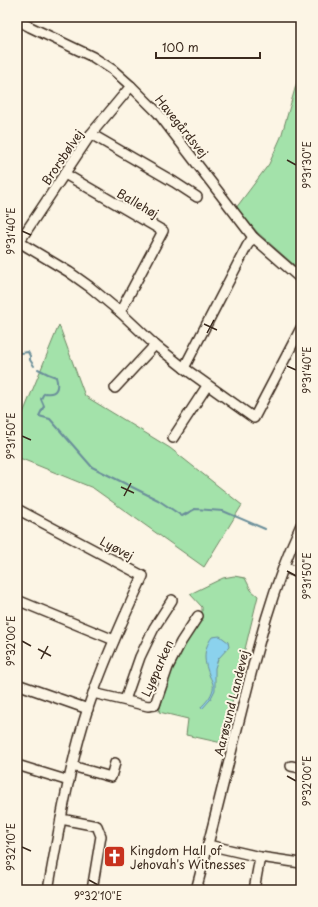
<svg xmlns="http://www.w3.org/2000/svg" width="318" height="907" font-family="'Playpen Sans',sans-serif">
	<rect width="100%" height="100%" fill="#fcf5e5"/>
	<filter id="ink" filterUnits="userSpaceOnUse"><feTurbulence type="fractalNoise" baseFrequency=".025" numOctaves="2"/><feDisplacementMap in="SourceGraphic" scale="8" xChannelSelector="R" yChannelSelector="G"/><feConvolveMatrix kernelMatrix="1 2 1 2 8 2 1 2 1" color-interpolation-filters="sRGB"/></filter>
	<g filter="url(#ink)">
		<g fill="#a3e2aa" stroke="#6f8664">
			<polygon points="301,68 301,271 258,233 236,208 269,164 281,137"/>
			<polygon points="59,325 85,396 170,448 242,505 204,567 93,488 17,457 17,428"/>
			<polygon points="234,576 245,578 251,590 258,596 222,743 186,735 188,719 159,712 168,677 185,641 202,615 202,607 190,594 223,578"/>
		</g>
		<path fill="#8bd2ed" stroke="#6b8f9a" d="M220 636 228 642 229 647 218 659 215 668V690L210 700 202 709 201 707C206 702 211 697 213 689 214 685 212 681 210 677 204 662 202 651 212 637Z"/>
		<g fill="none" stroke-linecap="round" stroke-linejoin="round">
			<g stroke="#6b8f9a" stroke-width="2">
				<polyline points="17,352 21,353 28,352 30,356 30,360 34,366"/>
				<path d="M38 369 48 374 56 377C59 387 57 395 45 393L43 395 41 399 44 406 39 416 50 419 92 467 158 500 182 516 195 509 223 511 265 529"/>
			</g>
			<defs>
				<g id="minor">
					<polyline points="17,20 30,27 93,57 113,70 131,86 158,113 253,237 301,279"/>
					<polyline points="91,134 174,182 197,197"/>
					<polyline points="65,174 163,231 120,312"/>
					<polyline points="19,242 69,272 90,287 120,312 155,345 184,368 254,418 301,328"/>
					<polyline points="17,245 91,134 131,86"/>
					<polyline points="184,368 247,246 253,237"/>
					<polyline points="115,388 155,345"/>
					<polyline points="173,438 207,386"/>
					<path d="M17 509 143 576C123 619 103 663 88 708 69 767 59 829 48 890"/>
					<polyline points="284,567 301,574"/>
					<polyline points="17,600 114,640"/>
					<polyline points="17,684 88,709"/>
					<polyline points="93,693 148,706 155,705 168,667 181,642 198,616"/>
					<polyline points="125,700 140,657 154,628 172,600"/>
					<polyline points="17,765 69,781"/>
					<polyline points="72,766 111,777 115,763"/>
					<polyline points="291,766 301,768"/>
					<polyline points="61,819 97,826 101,836 92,890"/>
					<polyline points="208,845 260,857 301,863"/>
					<path d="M196 890C212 831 226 772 241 713 257 649 273 585 301 525"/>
					<polyline points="254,890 260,857"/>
				</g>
			</defs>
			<use href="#minor" stroke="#3b2a1e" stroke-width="12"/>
			<use href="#minor" stroke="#fcf5e5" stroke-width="9"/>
		</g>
	</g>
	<path fill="none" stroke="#3b2a1e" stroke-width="1.5" d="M287 160 296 165M22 231 31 235M204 324 217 330M207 333 214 320M287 366 296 370M22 436 31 440M121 487 134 493M124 496 131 483M287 571 296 576M22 641 31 646M38 649 51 656M41 659 48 646M287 776 296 781M22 847 31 851M89 880 98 885"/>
	<defs>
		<symbol id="church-square" viewBox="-11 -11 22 22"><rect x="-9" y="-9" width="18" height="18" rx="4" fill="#c8321e" stroke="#fcf5e5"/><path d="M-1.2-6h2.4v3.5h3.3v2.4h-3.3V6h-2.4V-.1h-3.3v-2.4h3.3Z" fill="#fff"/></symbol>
	</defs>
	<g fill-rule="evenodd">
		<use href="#church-square" x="102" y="844" width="25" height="25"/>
	</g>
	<g text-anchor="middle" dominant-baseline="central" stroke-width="4" stroke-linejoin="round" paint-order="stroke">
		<g font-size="12" fill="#3b2a1e" stroke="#fcf5e5">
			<text transform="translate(182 126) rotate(51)">Havegårdsvej</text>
			<text transform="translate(62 157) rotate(-56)">Brorsbølvej</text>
			<text transform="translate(138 203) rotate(30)">Ballehøj</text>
			<text transform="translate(117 548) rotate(28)">Lyøvej</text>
			<text transform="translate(157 668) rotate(-66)">Lyøparken</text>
			<text transform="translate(231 703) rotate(-76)">Aarøsund Landevej</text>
		</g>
		<g font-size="12" fill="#3b2a1e" stroke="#fcf5e5" text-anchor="start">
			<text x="130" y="850">Kingdom Hall of<tspan x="130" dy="14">Jehovah's Witnesses</tspan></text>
		</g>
	</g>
	<rect width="318" height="907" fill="none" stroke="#fcf5e5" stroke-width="44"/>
	<path d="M156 52v6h104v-6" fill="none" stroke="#3b2a1e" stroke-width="2"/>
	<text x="162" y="52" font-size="12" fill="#3b2a1e" stroke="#fcf5e5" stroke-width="3" paint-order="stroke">100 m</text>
	<rect x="22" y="22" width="274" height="863" fill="none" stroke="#3b2a1e" stroke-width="1.5"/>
	<g font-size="10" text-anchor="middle" fill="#3b2a1e">
		<text transform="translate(307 165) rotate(-90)" y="4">9°31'30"E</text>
		<text transform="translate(11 231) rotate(-90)" y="4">9°31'40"E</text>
		<text transform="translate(307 370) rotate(-90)" y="4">9°31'40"E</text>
		<text transform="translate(11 436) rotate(-90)" y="4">9°31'50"E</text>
		<text transform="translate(307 576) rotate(-90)" y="4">9°31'50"E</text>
		<text transform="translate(11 641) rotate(-90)" y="4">9°32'00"E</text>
		<text transform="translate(307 781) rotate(-90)" y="4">9°32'00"E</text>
		<text transform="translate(11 847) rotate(-90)" y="4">9°32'10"E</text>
		<text x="98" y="900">9°32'10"E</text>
	</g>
</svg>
